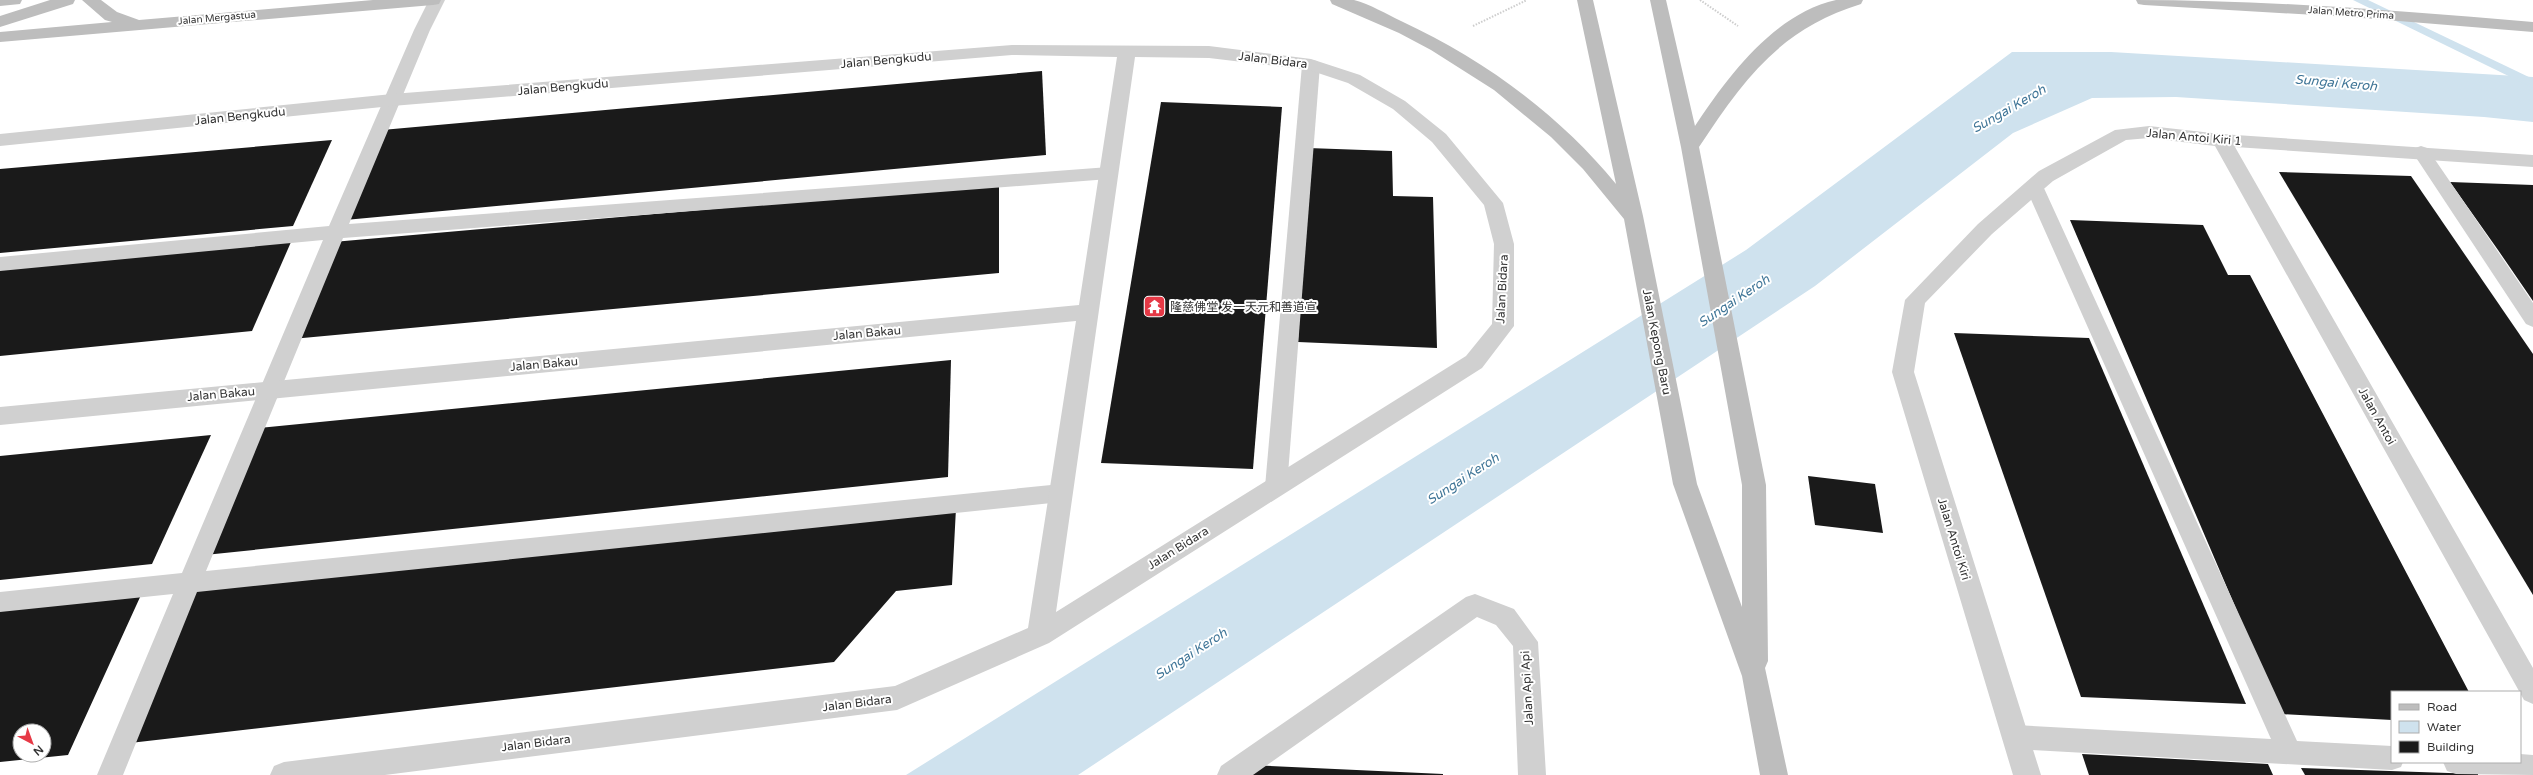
<svg xmlns="http://www.w3.org/2000/svg" width="2533" height="775" font-family="'Varela Round','Noto Sans SC',sans-serif">
	<rect width="100%" height="100%" fill="#fff"/>
	<polygon fill="#cfe2ee" points="2012,52 2111,52 2533,77 2533,122 2484,117 2176,97 2092,98 2013,133 1815,286 1078,775 906,775 1746,250"/>
	<g fill="none" stroke-linecap="round" stroke-linejoin="round">
		<polygon fill="#cfe2ee" fill-rule="evenodd" points="2353,0 2368,0 2533,79 2533,88"/>
	</g>
	<g fill="#1a1a1a" fill-rule="evenodd">
		<polygon points="1042,71 1046,155 345,220 382,130"/>
		<polygon points="1161,102 1282,107 1253,469 1101,463"/>
		<polygon points="332,140 293,226 0,253 0,169"/>
		<polygon points="1308,148 1392,151 1393,196 1433,197 1437,348 1298,342"/>
		<polygon points="2279,172 2411,176 2533,354 2533,595"/>
		<polygon points="2450,182 2533,185 2533,301 2498,250"/>
		<polygon points="999,184 999,273 292,339 333,242"/>
		<polygon points="2070,220 2203,225 2228,275 2250,275 2469,692 2392,692 2392,720 2281,714"/>
		<polygon points="291,242 252,331 0,356 0,269"/>
		<polygon points="1954,333 2089,338 2246,704 2081,697"/>
		<polygon points="951,360 948,477 205,555 259,428"/>
		<polygon points="211,435 152,564 0,580 0,456"/>
		<polygon points="1808,476 1875,484 1883,533 1815,525"/>
		<polygon points="956,508 952,585 896,591 834,662 130,743 193,590"/>
		<path d="M141 595 68 755 0 762V609ZM20 731H44V755H20Z"/>
		<polygon points="2082,754 2268,764 2273,775 2089,775"/>
		<polygon points="1250,765 1443,774 1443,775 1249,775"/>
		<polygon points="2301,768 2478,774 2478,775 2305,775"/>
	</g>
	<g fill="none" stroke-linecap="round" stroke-linejoin="round">
		<g stroke="#cdcdcd" stroke-width="2" stroke-dasharray="1.5 1.5" stroke-linecap="butt">
			<polyline points="1700,0 1738,26"/>
			<polyline points="1473,26 1527,0"/>
		</g>
		<g fill="#d0d0d0" fill-rule="evenodd">
			<polygon points="429,0 445,0 430,30 349,224 1109,167 1115,169 1118,173 1115,177 1109,179 343,238 206,571 1061,484 1069,486 1072,493 1069,500 1061,502 197,592 123,775 97,775 173,594 0,612 0,592 182,573 323,240 0,271 0,257 329,226 414,30"/>
			<polygon points="1311,60 1317,61 1320,65 1287,487 1284,493 1276,496 1268,493 1265,487 1302,65 1305,61"/>
			<polygon points="2421,146 2427,148 2533,303 2533,327 2526,324 2415,156 2412,152 2415,148"/>
			<polygon points="2034,180 2041,182 2043,186 2297,741 2392,746 2392,762 2403,762 2401,767 2392,770 2015,749 2006,745 2002,737 2006,729 2015,725 2271,739 2025,186 2027,182"/>
			<polygon points="2520,754 2533,755 2533,775 2456,774 2447,771 2443,762 2520,762"/>
		</g>
		<g fill="#d0d0d0" fill-rule="evenodd">
			<path d="M1012 45 1209 46 1311 59 1360 75 1405 101 1446 134 1503 203 1514 244V326L1482 368 1049 643 897 710 385 775H270L274 766 284 762 895 686 1028 628 1076 321 0 425V407L1079 305 1117 57 1012 55 392 106 0 146V134L392 94ZM1135 57 1209 58 1309 70 1348 83 1393 109 1432 142 1484 205 1494 244 1492 324 1466 356 1056 612Z"/>
			<polygon points="2149,126 2221,134 2533,155 2533,167 2235,147 2533,668 2533,704 2524,700 2215,146 2149,138 2126,140 2053,181 1992,234 1925,303 1914,372 2041,775 2013,775 1892,372 1905,300 1978,224 2039,171 2115,130"/>
			<polygon points="1475,594 1514,609 1538,642 1546,775 1518,775 1513,646 1496,625 1477,617 1253,775 1217,775 1221,766 1466,597"/>
		</g>
		<g fill="#bdbdbd" fill-rule="evenodd">
			<polygon points="0,0 22,0 20,4 0,6"/>
			<polygon points="50,0 75,0 73,4 0,27 0,16"/>
			<polygon points="82,0 101,0 117,12 139,20 373,0 441,0 439,4 433,5 0,42 0,32 112,22 105,20"/>
			<path d="M1330 0C1337 0 1346 0 1354 0 1370 4 1386 14 1401 21 1483 59 1559 114 1616 184L1577 0H1593L1643 216 1697 484 1742 607V485L1681 147 1650 0H1666L1695 126C1728 76 1774 14 1836 0 1844 0 1855 0 1863 0L1861 4C1780 29 1744 79 1699 147L1766 485 1768 661 1765 668 1788 775H1760L1742 676 1673 484 1624 219 1583 169 1551 137 1494 90 1431 50 1399 33 1332 4Z"/>
			<path d="M2136 0C2269 0 2400 11 2533 22V32L2350 17 2144 5 2138 4Z"/>
		</g>
	</g>
	<defs>
		<symbol id="temple-square" viewBox="-11 -11 22 22"><rect x="-9" y="-9" width="18" height="18" rx="4" fill="#e63946" stroke="#fff"/><path d="M0-6L5-2H3V0L6.5 2.5H4V6H1.5V3h-3V6H-4V2.5H-6.5L-3 0V-2H-5Z" fill="#fff"/></symbol>
	</defs>
	<g fill-rule="evenodd">
		<use href="#temple-square" x="1142" y="294" width="25" height="25"/>
	</g>
	<g text-anchor="middle" dominant-baseline="central" stroke-width="4" stroke-linejoin="round" paint-order="stroke">
		<g font-size="10" fill="#333" stroke="#fff">
			<text transform="translate(2351 13) rotate(4)">Jalan Metro Prima</text>
			<text transform="translate(217 18) rotate(-5)">Jalan Mergastua</text>
		</g>
		<g font-size="12" fill="#333" stroke="#fff">
			<text transform="translate(886 60) rotate(-5)">Jalan Bengkudu</text>
			<text transform="translate(1273 60) rotate(7)">Jalan Bidara</text>
			<text transform="translate(563 87) rotate(-5)">Jalan Bengkudu</text>
			<text transform="translate(240 116) rotate(-6)">Jalan Bengkudu</text>
			<text transform="translate(2194 137) rotate(5)">Jalan Antoi Kiri 1</text>
			<text transform="translate(1502 289) rotate(-87)">Jalan Bidara</text>
			<text transform="translate(867 333) rotate(-5)">Jalan Bakau</text>
			<text transform="translate(1657 342) rotate(79)">Jalan Kepong Baru</text>
			<text transform="translate(544 364) rotate(-5)">Jalan Bakau</text>
			<text transform="translate(221 394) rotate(-5)">Jalan Bakau</text>
			<text transform="translate(2377 416) rotate(61)">Jalan Antoi</text>
			<text transform="translate(1954 539) rotate(73)">Jalan Antoi Kiri</text>
			<text transform="translate(1178 548) rotate(-32)">Jalan Bidara</text>
			<text transform="translate(1527 688) rotate(-93)">Jalan Api Api</text>
			<text transform="translate(857 703) rotate(-7)">Jalan Bidara</text>
			<text transform="translate(536 743) rotate(-7)">Jalan Bidara</text>
		</g>
		<g font-size="12" fill="#333" stroke="#fff" text-anchor="start">
			<text x="1170" y="307">隆慈佛堂 发一天元和善道宣</text>
		</g>
		<g font-size="13" font-style="italic" fill="#3f7597" stroke="#fff">
			<text transform="translate(2336 83) rotate(5)">Sungai Keroh</text>
			<text transform="translate(2009 109) rotate(-30)">Sungai Keroh</text>
			<text transform="translate(1734 301) rotate(-34)">Sungai Keroh</text>
			<text transform="translate(1463 479) rotate(-33)">Sungai Keroh</text>
			<text transform="translate(1191 654) rotate(-33)">Sungai Keroh</text>
		</g>
	</g>
	<rect x="2391" y="691" width="130" height="72" fill="#ffffff" stroke="#adadad"/>
	<rect x="2399" y="704" width="20" height="6" fill="#bdbdbd" stroke="#adadad"/>
	<text x="2427" y="711" font-size="12" fill="#333333">Road</text>
	<rect x="2399" y="721" width="20" height="12" fill="#cfe2ee" stroke="#adadad"/>
	<text x="2427" y="731" font-size="12" fill="#333333">Water</text>
	<rect x="2399" y="741" width="20" height="12" fill="#1a1a1a" stroke="#adadad"/>
	<text x="2427" y="751" font-size="12" fill="#333333">Building</text>
	<g transform="translate(32 743) rotate(139)"><circle r="19" fill="#ffffff" stroke="#adadad"/>
	<path d="M0-3L7 15L0 10L-7 15Z" fill="#e63946"/>
	<text y="-6" font-size="11" font-weight="bold" text-anchor="middle" fill="#333333">N</text>
	</g>
</svg>
